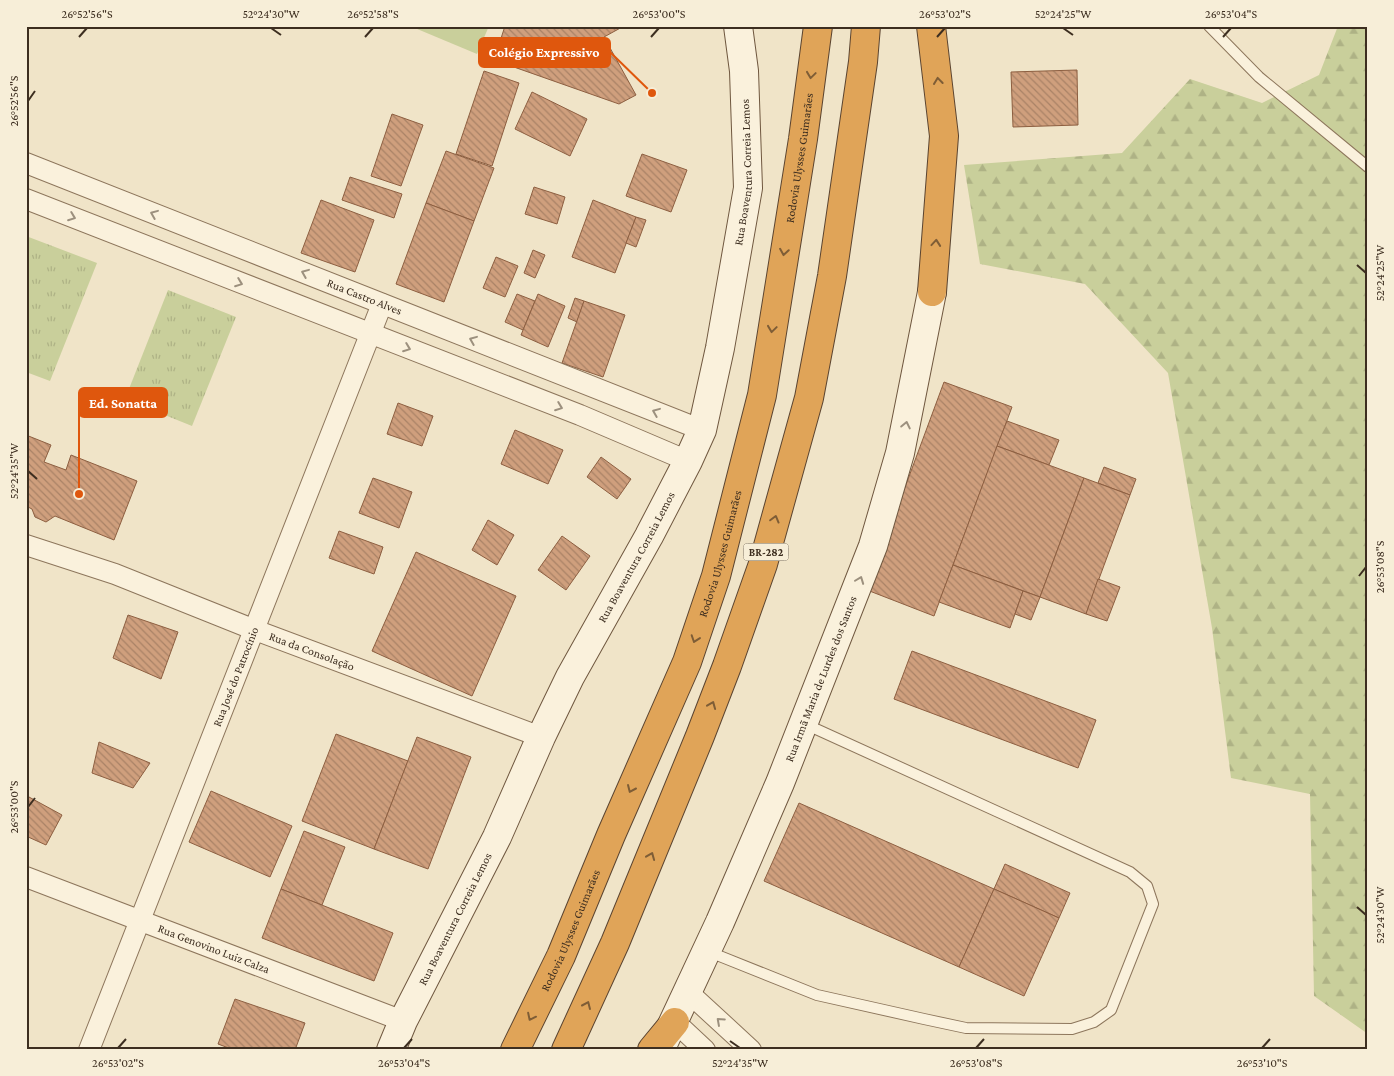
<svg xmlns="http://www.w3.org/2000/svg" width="1394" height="1076" font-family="'Crimson Pro',serif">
	<defs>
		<pattern id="grass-tufts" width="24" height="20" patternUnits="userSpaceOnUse" patternTransform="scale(1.25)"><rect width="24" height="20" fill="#c9cf9b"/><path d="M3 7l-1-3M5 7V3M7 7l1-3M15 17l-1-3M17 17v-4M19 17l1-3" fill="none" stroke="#aeb285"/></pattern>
		<pattern id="forest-firs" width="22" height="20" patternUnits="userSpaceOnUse" patternTransform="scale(1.25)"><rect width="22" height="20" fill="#c9cf9b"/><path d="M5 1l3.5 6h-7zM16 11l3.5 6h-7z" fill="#aeb285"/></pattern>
		<pattern id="building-back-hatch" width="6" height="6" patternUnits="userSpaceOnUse" patternTransform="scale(1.25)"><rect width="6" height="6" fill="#cf9f7d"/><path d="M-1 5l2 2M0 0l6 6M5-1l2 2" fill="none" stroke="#a98266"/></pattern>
	</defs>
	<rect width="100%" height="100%" fill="#f0e4c8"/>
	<g fill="url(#grass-tufts)">
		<polygon points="26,236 97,263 50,381 26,372"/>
		<polygon points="168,290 236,317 192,426 125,399"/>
	</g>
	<polygon fill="url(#forest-firs)" points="1338,26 1368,26 1368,1034 1314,996 1310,794 1231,778 1212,628 1168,373 1085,284 980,264 964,165 1122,153 1190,79 1262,103 1319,75"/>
	<polygon fill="#c9cf9b" points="410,26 489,26 477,54"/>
	<g fill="url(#building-back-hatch)" stroke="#8d5f41">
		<polygon points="505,26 624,26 604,37 636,95 619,104 494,60"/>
		<polygon points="1077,70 1078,125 1013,127 1011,72"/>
		<polygon points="484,71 519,83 492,166 456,154"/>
		<polygon points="532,92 587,119 570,156 515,129"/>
		<polygon points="392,114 423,125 401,186 371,176"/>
		<polygon points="446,151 494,168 474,221 426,203"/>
		<polygon points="642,154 687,170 671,212 626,196"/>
		<polygon points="350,177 402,194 394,218 342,200"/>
		<polygon points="534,187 565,197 557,224 525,214"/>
		<polygon points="321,200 374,220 355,272 301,253"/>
		<polygon points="593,200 636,217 615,273 572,257"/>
		<polygon points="426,203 474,221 444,302 396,284"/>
		<polygon points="636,217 646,220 636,247 626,243"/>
		<polygon points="533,250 545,255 535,278 524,273"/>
		<polygon points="496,257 518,266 505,297 483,288"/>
		<polygon points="517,294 535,301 523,330 505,322"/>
		<polygon points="538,294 565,306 548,347 521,335"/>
		<polygon points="575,298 584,301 577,322 568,318"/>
		<polygon points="584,301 625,315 603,377 562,363"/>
		<polygon points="944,382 1012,407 934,616 867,590"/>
		<polygon points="398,403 433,416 422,446 387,434"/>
		<polygon points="1007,421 1059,440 1049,465 997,446"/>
		<polygon points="515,430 563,450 548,484 501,464"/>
		<polygon points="26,435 51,445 44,462 66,470 71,455 137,481 114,540 55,516 46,522 35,517 32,509 26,506"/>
		<polygon points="997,446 1084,478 1040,597 953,565"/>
		<polygon points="601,457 631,479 617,499 587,477"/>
		<polygon points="1104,467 1136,479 1130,495 1098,483"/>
		<polygon points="373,478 412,492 399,528 359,513"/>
		<polygon points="1084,478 1130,495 1086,614 1040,597"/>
		<polygon points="488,520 514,535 497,565 472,550"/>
		<polygon points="339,531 383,547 374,574 329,558"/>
		<polygon points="562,536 590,556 566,590 538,570"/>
		<polygon points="416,552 516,596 472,696 372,651"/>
		<polygon points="953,565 1023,591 1010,628 939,602"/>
		<polygon points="1098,579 1120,587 1107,621 1086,614"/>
		<polygon points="1023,591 1040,597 1031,620 1015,614"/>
		<polygon points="128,615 178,632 161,679 113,658"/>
		<polygon points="912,651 1096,720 1078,768 894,699"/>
		<polygon points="336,734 408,761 374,849 302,821"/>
		<polygon points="417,737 471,757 428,869 374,849"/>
		<polygon points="99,742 150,763 133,788 92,773"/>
		<polygon points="211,791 292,826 270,877 189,842"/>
		<polygon points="29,797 62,815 46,845 26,836 26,802"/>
		<polygon points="799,803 994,889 959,967 764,881"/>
		<polygon points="304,831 345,847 322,905 281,889"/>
		<polygon points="1005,864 1070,893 1059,918 994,889"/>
		<polygon points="281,889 393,933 374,981 262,938"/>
		<polygon points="994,889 1059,918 1024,996 959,967"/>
		<polygon points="235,999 305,1023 295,1050 234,1050 218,1044"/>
	</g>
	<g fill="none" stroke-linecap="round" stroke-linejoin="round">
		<defs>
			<g id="lane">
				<polyline points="1209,26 1259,77 1368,167"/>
				<polyline points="707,951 817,995 924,1019 966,1028 1072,1029 1094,1022 1111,1010 1153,904 1147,886 1130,872 805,724"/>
			</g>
			<g id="street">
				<path id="s1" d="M26 163 702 430"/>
				<polyline points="26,199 580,415 688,461"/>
				<path id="s2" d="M26 545 115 574 255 630 541 737"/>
				<path id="s3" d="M26 877 403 1021"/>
				<polyline points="688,992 751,1050"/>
				<polyline points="675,1022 705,1050"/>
				<path id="s4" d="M89 1050 382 304"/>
			</g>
			<g id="secondary">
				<path id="s5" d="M663 1044 720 922 780 783 873 546 900 453 932 292"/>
				<path id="s6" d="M391 1050 403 1021 497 837 541 737 570 677 649 536 688 461 702 430 720 348 748 188 744 71 738 26"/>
			</g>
			<g id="highway">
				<polyline points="931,26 944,136 932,292"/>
				<path id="s7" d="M515 1050 561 956 611 835 687 662 716 576 762 395 803 139 818 26"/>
				<polyline points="566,1050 615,943 700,736 727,666 763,564 809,398 832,276 863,62 866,26"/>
				<polyline points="652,1050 675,1022"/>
			</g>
		</defs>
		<use href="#lane" stroke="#8d765c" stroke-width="12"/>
		<use href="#street" stroke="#8d765c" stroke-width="22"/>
		<use href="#secondary" stroke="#6f573f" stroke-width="30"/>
		<use href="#highway" stroke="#5b4430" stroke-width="30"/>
		<use href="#lane" stroke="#faf1dc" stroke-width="10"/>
		<use href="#street" stroke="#faf1dc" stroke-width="20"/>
		<use href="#secondary" stroke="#faf1dc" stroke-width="28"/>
		<use href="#highway" stroke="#e0a458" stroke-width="28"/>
	</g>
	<defs><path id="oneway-chevron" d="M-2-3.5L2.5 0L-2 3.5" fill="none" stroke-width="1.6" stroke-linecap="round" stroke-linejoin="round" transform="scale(1.25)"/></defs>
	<g stroke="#7e5d36">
		<use href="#oneway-chevron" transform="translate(811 75) rotate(98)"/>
		<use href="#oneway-chevron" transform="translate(938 81) rotate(-97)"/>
		<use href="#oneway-chevron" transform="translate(936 243) rotate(-85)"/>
		<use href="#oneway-chevron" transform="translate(784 252) rotate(99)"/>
		<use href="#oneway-chevron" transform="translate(772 329) rotate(98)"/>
		<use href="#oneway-chevron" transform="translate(775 519) rotate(-75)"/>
		<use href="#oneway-chevron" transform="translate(695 639) rotate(109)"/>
		<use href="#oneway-chevron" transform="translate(712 705) rotate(-68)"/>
		<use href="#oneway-chevron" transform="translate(631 789) rotate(114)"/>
		<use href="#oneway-chevron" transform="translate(651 856) rotate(-68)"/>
		<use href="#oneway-chevron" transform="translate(587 1005) rotate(-66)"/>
		<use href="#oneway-chevron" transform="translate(531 1017) rotate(116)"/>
	</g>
	<g stroke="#9c907e">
		<use href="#oneway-chevron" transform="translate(154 214) rotate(-158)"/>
		<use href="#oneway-chevron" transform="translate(72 217) rotate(21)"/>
		<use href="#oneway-chevron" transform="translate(305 273) rotate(-158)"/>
		<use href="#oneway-chevron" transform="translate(239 283) rotate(21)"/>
		<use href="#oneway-chevron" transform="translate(473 340) rotate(-158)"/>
		<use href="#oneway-chevron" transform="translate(407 348) rotate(21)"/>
		<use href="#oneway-chevron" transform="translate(559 407) rotate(21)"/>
		<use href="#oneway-chevron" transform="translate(656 412) rotate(-158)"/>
		<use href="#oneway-chevron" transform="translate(906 425) rotate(-78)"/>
		<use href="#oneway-chevron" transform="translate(860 580) rotate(-69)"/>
		<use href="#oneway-chevron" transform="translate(720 1021) rotate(-138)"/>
	</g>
	<path fill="none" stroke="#3d2e20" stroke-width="2" d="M271 28 281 35M1063 28 1073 35M79 37 87 28M365 37 373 28M651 37 659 28M937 37 945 28M1223 37 1231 28M28 101 35 91M1357 265 1366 273M28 471 37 479M1359 576 1366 567M28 807 35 798M1357 907 1366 915M730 1041 740 1048M118 1048 126 1039M404 1048 412 1039M976 1048 984 1039M1262 1048 1270 1039"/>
	<g text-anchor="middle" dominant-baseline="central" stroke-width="4" stroke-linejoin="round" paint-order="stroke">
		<rect fill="#f7eed8" stroke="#756857" stroke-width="1" x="743.5" y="543.5" width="45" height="17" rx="4"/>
		<g font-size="11" font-weight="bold" fill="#3d2e20">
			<text x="766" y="552">BR-282</text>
		</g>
		<g font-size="12" fill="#3d2e20" stroke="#f7eed8">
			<text stroke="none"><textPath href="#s7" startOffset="942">Rodovia Ulysses Guimarães</textPath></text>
			<text stroke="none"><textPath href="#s6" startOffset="956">Rua Boaventura Correia Lemos</textPath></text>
			<text stroke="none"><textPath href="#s1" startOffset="364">Rua Castro Alves</textPath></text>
			<text stroke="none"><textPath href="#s7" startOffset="538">Rodovia Ulysses Guimarães</textPath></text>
			<text stroke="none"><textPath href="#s6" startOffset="551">Rua Boaventura Correia Lemos</textPath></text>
			<text stroke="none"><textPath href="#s2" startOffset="305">Rua da Consolação</textPath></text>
			<text stroke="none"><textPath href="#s4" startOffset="401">Rua José do Patrocínio</textPath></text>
			<text stroke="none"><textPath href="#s5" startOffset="398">Rua Irmã Maria de Lurdes dos Santos</textPath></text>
			<text stroke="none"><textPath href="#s6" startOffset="146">Rua Boaventura Correia Lemos</textPath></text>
			<text stroke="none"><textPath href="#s7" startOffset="132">Rodovia Ulysses Guimarães</textPath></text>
			<text stroke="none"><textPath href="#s3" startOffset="201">Rua Genovino Luiz Calza</textPath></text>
		</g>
	</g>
	<path fill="none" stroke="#df570d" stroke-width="2" d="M652 93L610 52M79 494L79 403"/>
	<g fill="#df570d" stroke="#f7eed8" stroke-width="2">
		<circle cx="652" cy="93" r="5"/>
		<circle cx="79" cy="494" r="5"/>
	</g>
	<g fill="#df570d" stroke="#df570d" stroke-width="2">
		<rect x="479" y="38" width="131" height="29" rx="5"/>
		<rect x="79" y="388" width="88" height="29" rx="5"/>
	</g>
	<g font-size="14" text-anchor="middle" font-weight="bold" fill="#fff">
		<text x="544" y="57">Colégio Expressivo</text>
		<text x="123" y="408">Ed. Sonatta</text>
	</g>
	<rect width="1394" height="1076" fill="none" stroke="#f7eed8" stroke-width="55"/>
	<rect x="28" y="28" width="1338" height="1020" fill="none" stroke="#3d2e20" stroke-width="2"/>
	<g font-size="12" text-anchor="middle" fill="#3d2e20">
		<text x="87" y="18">26°52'56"S</text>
		<text x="271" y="18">52°24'30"W</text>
		<text x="373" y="18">26°52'58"S</text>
		<text x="659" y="18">26°53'00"S</text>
		<text x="945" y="18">26°53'02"S</text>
		<text x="1063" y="18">52°24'25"W</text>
		<text x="1231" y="18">26°53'04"S</text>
		<text transform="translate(14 101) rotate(-90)" y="4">26°52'56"S</text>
		<text transform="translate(1380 273) rotate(-90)" y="4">52°24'25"W</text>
		<text transform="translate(14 471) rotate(-90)" y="4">52°24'35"W</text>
		<text transform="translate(1380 567) rotate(-90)" y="4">26°53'08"S</text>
		<text transform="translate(14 807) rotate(-90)" y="4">26°53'00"S</text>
		<text transform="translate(1380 915) rotate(-90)" y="4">52°24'30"W</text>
		<text x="118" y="1067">26°53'02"S</text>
		<text x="404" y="1067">26°53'04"S</text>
		<text x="740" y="1067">52°24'35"W</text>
		<text x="976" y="1067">26°53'08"S</text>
		<text x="1262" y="1067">26°53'10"S</text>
	</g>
</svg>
